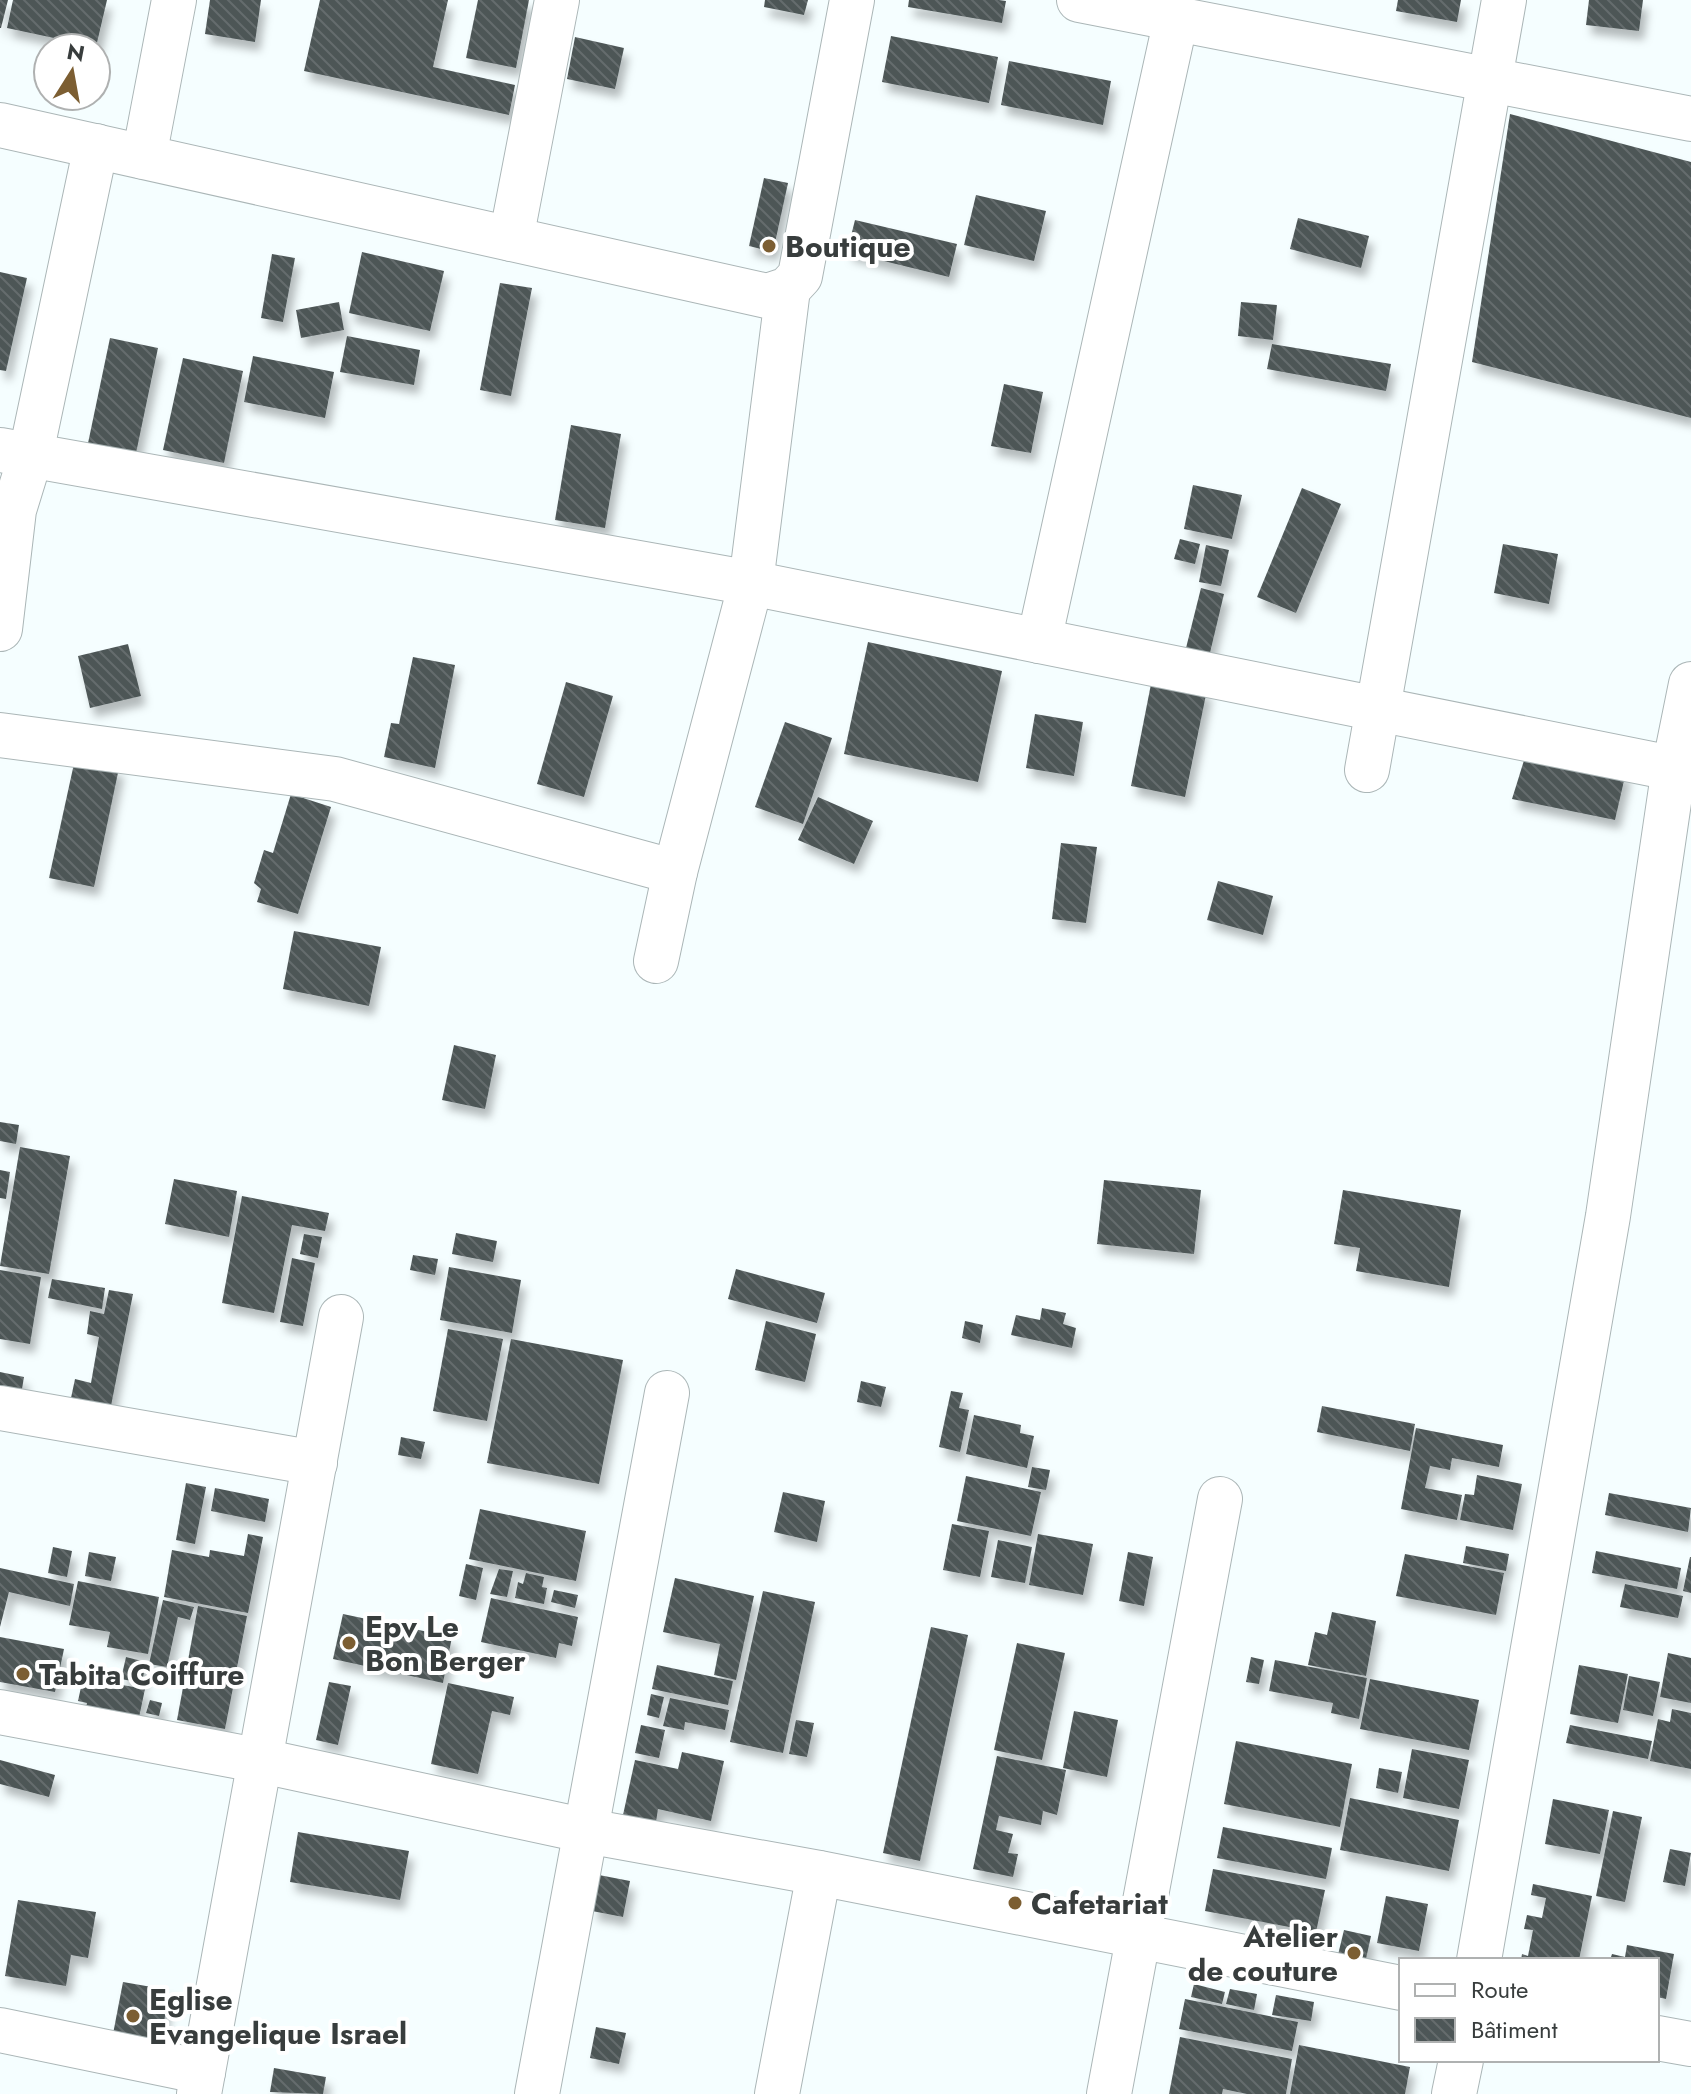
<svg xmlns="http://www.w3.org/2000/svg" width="1691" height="2094" font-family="Jost,sans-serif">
	<defs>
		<pattern id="building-back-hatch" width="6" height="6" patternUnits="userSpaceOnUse" patternTransform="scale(2)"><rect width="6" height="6" fill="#4d5657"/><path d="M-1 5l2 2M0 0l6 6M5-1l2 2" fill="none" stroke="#656c6d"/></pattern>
		<filter id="shadow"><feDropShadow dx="5" dy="9" stdDeviation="4" flood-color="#0004"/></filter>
	</defs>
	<rect width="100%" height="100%" fill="#f5feff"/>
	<g fill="url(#building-back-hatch)" filter="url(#shadow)">
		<polygon points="0,0 8,0 1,28 0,28"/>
		<polygon points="13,0 107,0 96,47 7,28"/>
		<polygon points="210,0 261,0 255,42 205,34"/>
		<polygon points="320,0 448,0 433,67 515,85 509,115 304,71"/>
		<polygon points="478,0 529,0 516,68 466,58"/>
		<polygon points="765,0 808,0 804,15 764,7"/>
		<polygon points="909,0 999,0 1006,1 1002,23 908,7"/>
		<polygon points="1398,0 1461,0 1457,22 1396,11"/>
		<polygon points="1589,0 1643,0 1639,31 1586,25"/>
		<polygon points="891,36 998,57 989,103 882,82"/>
		<polygon points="575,37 624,48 615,89 567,79"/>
		<polygon points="1009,61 1111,81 1103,125 1001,105"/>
		<polygon points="1510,114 1691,162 1691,418 1472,362"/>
		<polygon points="764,178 788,183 773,252 749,246"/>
		<polygon points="976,195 1046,211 1034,261 964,245"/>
		<polygon points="1298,218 1369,236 1361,268 1290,249"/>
		<polygon points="855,220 957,244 949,277 847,252"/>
		<polygon points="362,252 444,271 430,331 349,313"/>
		<polygon points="272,254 295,258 283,322 261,318"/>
		<polygon points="0,272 27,278 6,371 0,370"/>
		<polygon points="500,283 532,288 511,396 480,390"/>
		<polygon points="339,302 344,330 301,338 296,310"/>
		<polygon points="1241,302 1277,305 1273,340 1238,336"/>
		<polygon points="347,336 420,350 414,385 340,372"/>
		<polygon points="110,338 158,348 135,458 87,448"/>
		<polygon points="1272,344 1391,364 1386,391 1267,369"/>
		<polygon points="253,356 334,372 325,418 244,402"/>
		<polygon points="183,358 243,371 224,463 163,450"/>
		<polygon points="1004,384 1043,392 1031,453 991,446"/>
		<polygon points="571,425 621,434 605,528 555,520"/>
		<polygon points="1193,485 1242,495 1232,539 1184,529"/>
		<polygon points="1302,488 1341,504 1296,613 1257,597"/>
		<polygon points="1180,539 1200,544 1195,564 1174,559"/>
		<polygon points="1503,544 1558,554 1549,604 1494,593"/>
		<polygon points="1206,545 1229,550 1221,586 1199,582"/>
		<polygon points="1201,588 1224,594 1209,657 1185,652"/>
		<polygon points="868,642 1002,671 978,782 844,754"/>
		<polygon points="128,644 141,696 90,708 78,656"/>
		<polygon points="413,657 455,665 435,768 384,757 391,723 399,724"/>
		<polygon points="1152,679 1207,690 1185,797 1131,786"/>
		<polygon points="566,682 613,696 584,797 537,784"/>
		<polygon points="1035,714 1083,722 1074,776 1026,768"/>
		<polygon points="785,722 832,738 803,824 755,807"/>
		<polygon points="1526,754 1626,772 1615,820 1512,799"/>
		<polygon points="75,759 119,768 94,887 49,878"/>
		<polygon points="291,794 331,807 298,914 257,902 261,889 254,883 264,850 273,853"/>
		<polygon points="818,797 873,821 854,864 798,840"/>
		<polygon points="1061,843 1097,847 1086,923 1052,919"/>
		<polygon points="1218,881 1273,896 1263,935 1207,920"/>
		<polygon points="294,931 381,947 369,1006 283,989"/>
		<polygon points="454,1045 496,1055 485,1109 442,1100"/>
		<polygon points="0,1122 19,1125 16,1144 0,1141"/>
		<polygon points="20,1147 70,1156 49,1274 0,1266"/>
		<polygon points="0,1170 10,1172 6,1199 0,1198"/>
		<polygon points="174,1179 237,1191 229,1237 165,1224"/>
		<polygon points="1104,1180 1201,1190 1194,1254 1097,1244"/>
		<polygon points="1343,1190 1461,1210 1449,1287 1356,1271 1360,1248 1334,1244"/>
		<polygon points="242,1196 329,1213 325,1231 292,1225 274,1313 222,1303"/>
		<polygon points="456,1233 497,1241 493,1262 452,1254"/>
		<polygon points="304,1234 322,1237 318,1258 300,1254"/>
		<polygon points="413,1255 438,1259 435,1275 410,1270"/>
		<polygon points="292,1258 315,1263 303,1326 280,1322"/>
		<polygon points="449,1267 521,1280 512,1333 440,1320"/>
		<polygon points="736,1269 825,1293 817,1323 728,1299"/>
		<polygon points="0,1270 41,1277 30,1344 0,1339"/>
		<polygon points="52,1279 105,1288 102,1309 48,1298"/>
		<polygon points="109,1290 133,1294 111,1406 71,1398 75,1379 91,1383 99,1337 87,1334 90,1311 104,1314"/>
		<polygon points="1042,1308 1066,1313 1063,1324 1076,1328 1072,1348 1011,1335 1016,1315 1040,1320"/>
		<polygon points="766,1321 816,1334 805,1382 755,1370"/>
		<polygon points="965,1321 983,1325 980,1343 962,1338"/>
		<polygon points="448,1329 503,1339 487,1421 433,1411"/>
		<polygon points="511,1339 623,1360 599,1484 487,1463"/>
		<polygon points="0,1372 24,1377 21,1395 0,1391"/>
		<polygon points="861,1381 886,1387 881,1407 857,1402"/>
		<polygon points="951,1391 963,1393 959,1408 969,1410 960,1452 939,1447"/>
		<polygon points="1322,1406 1415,1424 1410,1451 1317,1432"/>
		<polygon points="974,1415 1021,1425 1020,1433 1034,1436 1027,1468 966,1454"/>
		<polygon points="1416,1428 1503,1445 1499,1467 1452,1458 1450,1470 1430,1466 1425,1488 1462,1495 1457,1520 1401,1509"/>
		<polygon points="401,1437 425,1442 421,1459 398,1455"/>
		<polygon points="1032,1467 1050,1470 1046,1490 1028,1487"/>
		<polygon points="1477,1475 1522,1484 1513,1530 1460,1520 1465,1494 1474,1495"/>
		<polygon points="966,1476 1041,1492 1031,1536 957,1521"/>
		<polygon points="186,1483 206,1487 195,1544 176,1540"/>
		<polygon points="215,1488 269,1499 265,1522 211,1511"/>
		<polygon points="783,1492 825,1501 817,1542 774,1532"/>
		<polygon points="1609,1493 1691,1508 1688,1532 1605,1515"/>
		<polygon points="480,1509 586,1531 576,1581 469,1559"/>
		<polygon points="952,1524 989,1531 980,1577 943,1570"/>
		<polygon points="248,1534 263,1537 248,1613 164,1597 172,1550 209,1557 210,1550 244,1556"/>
		<polygon points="1038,1534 1093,1544 1083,1595 1029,1585"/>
		<polygon points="998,1540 1032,1547 1025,1583 991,1577"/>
		<polygon points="1466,1546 1509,1554 1506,1571 1463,1563"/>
		<polygon points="53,1547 72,1551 67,1577 48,1573"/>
		<polygon points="1596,1551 1681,1568 1677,1589 1592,1573"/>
		<polygon points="89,1552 116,1557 111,1581 85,1576"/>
		<polygon points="1128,1552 1153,1557 1144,1606 1119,1601"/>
		<polygon points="1405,1554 1504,1573 1496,1615 1396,1596"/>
		<polygon points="1690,1557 1691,1557 1691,1593 1683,1591"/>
		<polygon points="466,1564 483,1568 476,1600 459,1596"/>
		<polygon points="0,1568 74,1584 70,1606 9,1592 0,1627"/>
		<polygon points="499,1569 513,1571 507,1597 490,1594"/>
		<polygon points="526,1573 544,1577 542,1587 547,1588 544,1604 515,1598 518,1582 523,1584"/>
		<polygon points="675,1578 754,1596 736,1680 714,1675 720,1644 663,1632"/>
		<polygon points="78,1581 159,1597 148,1654 107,1647 110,1632 69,1625"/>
		<polygon points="1625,1584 1683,1596 1678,1618 1620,1607"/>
		<polygon points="554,1590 578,1595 575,1608 551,1602"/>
		<polygon points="763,1591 815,1602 783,1753 730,1742"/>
		<polygon points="491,1598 578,1617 572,1646 559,1643 556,1658 481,1642"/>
		<polygon points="163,1600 194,1607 190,1620 178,1617 167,1667 149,1664"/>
		<polygon points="198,1606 247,1616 225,1729 177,1720"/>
		<polygon points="1332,1612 1376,1621 1366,1676 1308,1665 1315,1632 1327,1635"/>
		<polygon points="343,1614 452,1637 443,1683 333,1659"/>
		<polygon points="931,1627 968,1635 920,1861 883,1853"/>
		<polygon points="0,1637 64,1649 55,1692 0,1682"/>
		<polygon points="1017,1643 1065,1653 1042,1760 994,1750"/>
		<polygon points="1668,1653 1691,1658 1691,1703 1660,1697"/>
		<polygon points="126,1657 146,1662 142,1683 121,1679"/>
		<polygon points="1251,1657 1264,1660 1259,1684 1246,1682"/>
		<polygon points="1275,1660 1367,1678 1359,1719 1331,1713 1333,1703 1269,1691"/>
		<polygon points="657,1665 733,1681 728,1705 652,1689"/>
		<polygon points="1579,1665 1628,1674 1618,1723 1570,1714"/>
		<polygon points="1629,1676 1660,1682 1653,1716 1623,1710"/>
		<polygon points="83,1678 145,1689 137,1727 84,1717 87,1703 78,1701"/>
		<polygon points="1370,1679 1479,1700 1469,1750 1360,1729"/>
		<polygon points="329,1682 351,1686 338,1745 316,1740"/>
		<polygon points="448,1683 514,1697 510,1715 492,1711 478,1774 431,1764"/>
		<polygon points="651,1694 664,1697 659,1718 647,1715"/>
		<polygon points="670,1698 729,1710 725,1730 685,1722 684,1730 663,1726"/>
		<polygon points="150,1700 162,1703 159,1716 146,1713"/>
		<polygon points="1672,1709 1691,1713 1691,1769 1650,1761 1658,1719 1670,1722"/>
		<polygon points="1074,1711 1118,1720 1107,1777 1063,1768"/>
		<polygon points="796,1720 814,1723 807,1757 789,1754"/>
		<polygon points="641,1725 665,1730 659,1758 635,1753"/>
		<polygon points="1570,1725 1652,1741 1648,1759 1566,1743"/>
		<polygon points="1236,1741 1352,1764 1340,1827 1224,1804"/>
		<polygon points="1412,1749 1469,1760 1459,1809 1403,1798"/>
		<polygon points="682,1752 724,1761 711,1821 658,1809 656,1822 623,1815 635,1760 678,1769"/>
		<polygon points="997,1756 1066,1770 1057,1815 1043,1811 1041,1825 999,1816 996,1830 1013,1834 1008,1853 1018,1854 1013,1877 973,1869"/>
		<polygon points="0,1760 55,1775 49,1797 0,1784"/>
		<polygon points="1379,1768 1402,1772 1398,1793 1376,1788"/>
		<polygon points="1350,1798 1459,1820 1449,1871 1340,1850"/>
		<polygon points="1553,1799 1609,1810 1600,1854 1545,1844"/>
		<polygon points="1613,1811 1642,1817 1625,1902 1596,1896"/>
		<polygon points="1223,1827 1332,1848 1326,1879 1217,1858"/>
		<polygon points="298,1832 409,1851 400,1900 290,1882"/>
		<polygon points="1670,1849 1691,1853 1685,1886 1663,1882"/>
		<polygon points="1213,1869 1325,1890 1316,1932 1205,1911"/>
		<polygon points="599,1875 630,1881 623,1917 592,1911"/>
		<polygon points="1533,1884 1592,1896 1579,1960 1521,1960 1522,1954 1528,1956 1533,1930 1524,1929 1527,1915 1542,1918 1546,1898 1531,1895"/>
		<polygon points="1068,1895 1108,1902 1104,1923 1064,1915"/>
		<polygon points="1386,1896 1428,1904 1419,1951 1377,1943"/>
		<polygon points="18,1900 96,1912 88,1958 71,1955 66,1986 5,1976"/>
		<polygon points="1344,1930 1371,1936 1364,1968 1336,1963"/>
		<polygon points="1627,1945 1674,1954 1666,1999 1657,1997 1657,1960 1610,1960 1612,1954 1625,1957"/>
		<polygon points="123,1982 169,1990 161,2042 113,2034"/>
		<polygon points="1194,1984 1225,1992 1222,2004 1191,1997"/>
		<polygon points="1230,1989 1257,1994 1254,2010 1226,2004"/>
		<polygon points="1276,1995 1314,2002 1311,2021 1272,2015"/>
		<polygon points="1185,1999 1298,2022 1292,2051 1179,2029"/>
		<polygon points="596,2027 626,2033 619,2064 590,2058"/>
		<polygon points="1180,2037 1292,2059 1286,2094 1247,2094 1223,2089 1222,2094 1169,2094"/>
		<polygon points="1299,2045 1410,2067 1405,2094 1290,2094"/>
		<polygon points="274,2068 326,2077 323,2094 270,2092"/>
	</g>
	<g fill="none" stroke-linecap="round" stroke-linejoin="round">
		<defs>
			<g id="minor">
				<polyline points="1079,0 1691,119"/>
				<polyline points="0,125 767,296 788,289 800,276 852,0"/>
				<polyline points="144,157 174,0"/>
				<polyline points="511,239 557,0"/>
				<polyline points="0,450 751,583 1691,772"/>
				<polyline points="0,629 14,510 30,458 96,146"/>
				<polyline points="1039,641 1176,19"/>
				<polyline points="0,735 335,779 675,872"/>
				<polyline points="1367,770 1504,0"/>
				<polyline points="656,961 675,872 751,583 788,289"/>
				<polyline points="0,1408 315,1463"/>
				<polyline points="0,1712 262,1761 587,1831 819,1873 1401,1988"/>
				<polyline points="1479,1960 1608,1216 1674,768 1691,684"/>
				<polyline points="0,2030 203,2072"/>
				<polyline points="1657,2038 1691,2044"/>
				<polyline points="199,2094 341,1317"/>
				<polyline points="537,2094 667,1393"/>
				<polyline points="777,2094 819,1873"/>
				<polyline points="1109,2094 1220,1499"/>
				<polyline points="1454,2094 1461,2060"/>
			</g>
		</defs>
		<use href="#minor" stroke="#abb6b7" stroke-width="46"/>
		<use href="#minor" stroke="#fff" stroke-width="44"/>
	</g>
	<g fill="#7c5e32" stroke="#fff" stroke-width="3">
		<circle cx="769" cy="246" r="8"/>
		<circle cx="349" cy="1643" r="8"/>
		<circle cx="23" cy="1674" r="8"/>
		<circle cx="1015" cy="1903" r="8"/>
		<circle cx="1354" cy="1953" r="8"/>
		<circle cx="133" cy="2016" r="8"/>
	</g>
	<g text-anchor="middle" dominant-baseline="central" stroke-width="8" stroke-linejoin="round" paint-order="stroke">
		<g font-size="30" font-weight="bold" fill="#383d3d" stroke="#fff" text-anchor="start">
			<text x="785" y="246">Boutique</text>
			<text x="365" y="1626">Epv Le<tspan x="365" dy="34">Bon Berger</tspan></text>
			<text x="39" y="1674">Tabita Coiffure</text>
			<text x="1031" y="1903">Cafetariat</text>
			<text x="1338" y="1936" text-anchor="end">Atelier<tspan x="1338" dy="34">de couture</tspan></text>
			<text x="149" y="1999">Eglise<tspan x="149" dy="34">Evangelique Israel</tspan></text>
		</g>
	</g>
	<rect x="1399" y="1958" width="260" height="104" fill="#ffffff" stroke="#afb1b1" stroke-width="2"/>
	<rect x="1415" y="1984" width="40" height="12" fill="#ffffff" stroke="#afb1b1" stroke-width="2"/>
	<text x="1471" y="1998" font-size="24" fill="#383d3d">Route</text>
	<rect x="1415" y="2018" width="40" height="24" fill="url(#building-back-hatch)" stroke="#afb1b1" stroke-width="2"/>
	<text x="1471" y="2038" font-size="24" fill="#383d3d">Bâtiment</text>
	<g transform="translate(72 72) rotate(11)"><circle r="38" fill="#ffffff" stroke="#afb1b1" stroke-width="2"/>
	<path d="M0-6L14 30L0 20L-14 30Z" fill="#7c5e32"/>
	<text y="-12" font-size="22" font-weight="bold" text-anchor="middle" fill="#383d3d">N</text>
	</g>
</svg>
